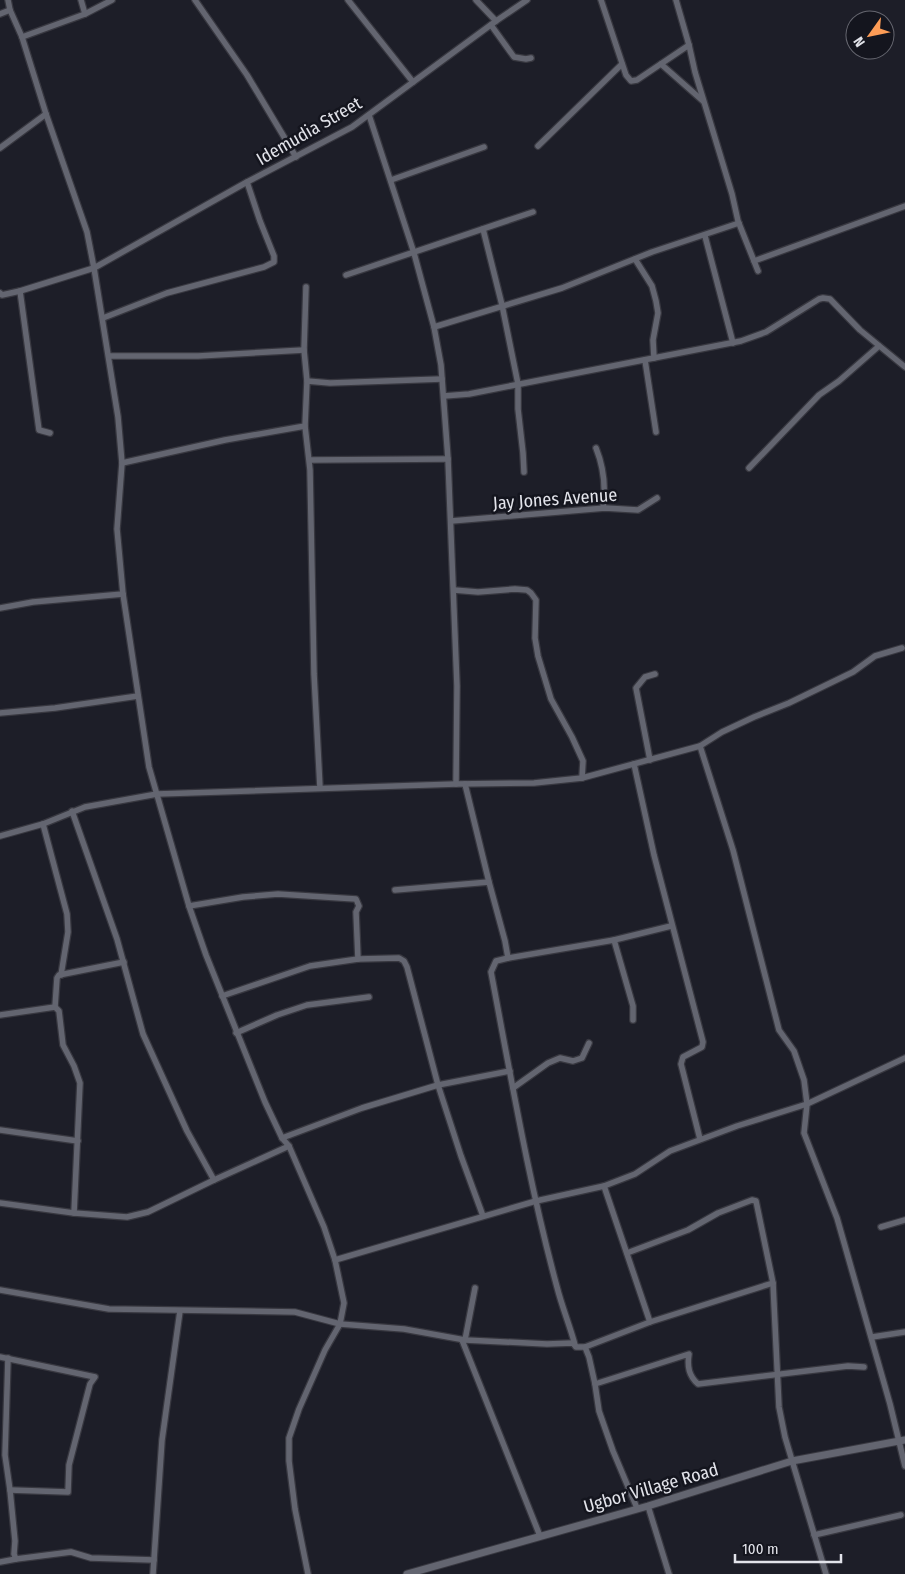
<svg xmlns="http://www.w3.org/2000/svg" width="905" height="1574" font-family="'Fira Sans Condensed',sans-serif">
	<rect width="100%" height="100%" fill="#1d1e28"/>
	<g fill="none" stroke-linecap="round" stroke-linejoin="round">
		<defs>
			<g id="minor">
				<polyline points="8,0 10,10 22,37 46,114 87,232 94,268 118,417 122,463 117,529 123,594 149,767 189,906 206,955 265,1102 282,1138 289,1146 324,1227 335,1260 344,1303 340,1324 325,1350 299,1409 289,1438 289,1461 295,1509 308,1574"/>
				<polyline points="81,0 85,14"/>
				<polyline points="195,0 247,75 296,157"/>
				<polyline points="348,0 413,82"/>
				<polyline points="476,0 496,21"/>
				<polyline points="601,0 626,75 631,81 637,80 689,45 695,72 732,194 738,221 758,271"/>
				<polyline points="676,0 689,45"/>
				<polyline points="0,14 10,10"/>
				<polyline points="491,25 514,57 526,59 531,58"/>
				<polyline points="22,37 85,14 112,0"/>
				<polyline points="661,64 703,101"/>
				<polyline points="369,115 414,253 434,327 441,365 448,459 457,686 456,784"/>
				<polyline points="538,146 622,64"/>
				<polyline points="0,148 46,114"/>
				<polyline points="391,180 484,147"/>
				<polyline points="483,229 502,305 518,384 518,409 523,453 524,472"/>
				<polyline points="705,236 733,343"/>
				<polyline points="635,259 652,286 656,301 658,313 653,340 654,358"/>
				<polyline points="754,261 905,206"/>
				<polyline points="346,275 533,212"/>
				<polyline points="306,287 304,350 307,381"/>
				<polyline points="20,291 39,430 50,433"/>
				<polyline points="0,293 2,295 20,291 94,268 247,182 352,127 496,21 527,0"/>
				<polyline points="103,318 167,293 264,267 274,262 274,256 260,221 247,182"/>
				<polyline points="434,327 562,288 652,252 739,223"/>
				<polyline points="109,356 198,356 304,350"/>
				<polyline points="645,360 656,432"/>
				<polyline points="444,396 469,394 741,341 766,332 819,299 823,298 830,299 860,330 905,367"/>
				<polyline points="305,426 310,470 314,674 320,788"/>
				<path d="M596 448C604 468 606 487 603 508"/>
				<polyline points="310,460 448,459"/>
				<polyline points="122,463 225,440 305,426 307,381 330,383 442,379"/>
				<polyline points="749,468 819,395 839,381 879,346"/>
				<polyline points="451,521 605,508 638,510 657,498"/>
				<polyline points="454,590 478,592 515,589 527,590 531,593 536,600 535,638 538,656 551,699 572,737 583,761 582,778"/>
				<polyline points="0,608 33,602 123,594"/>
				<polyline points="0,713 55,708 138,696"/>
				<polyline points="700,746 733,850 779,1030 794,1051 804,1080 807,1104 804,1133 837,1218 890,1404 905,1466"/>
				<polyline points="650,760 636,688 645,677 655,674"/>
				<polyline points="634,764 654,855 703,1042 702,1047 683,1057 681,1064 700,1139"/>
				<polyline points="465,784 489,882 505,941 508,958"/>
				<polyline points="72,811 117,939 143,1034 187,1131 214,1180 289,1146"/>
				<polyline points="43,824 67,914 68,932 61,975"/>
				<polyline points="0,836 43,824 85,807 157,794 456,784 534,783 582,778 700,746 722,732 754,717 789,703 853,672 875,656 902,648"/>
				<polyline points="395,890 489,882"/>
				<polyline points="189,906 243,897 278,894 356,899 359,906 356,912 358,959"/>
				<polyline points="614,940 633,1006 633,1020"/>
				<polyline points="222,996 310,966 358,959 399,958 404,961 407,967 438,1085 461,1156 483,1216"/>
				<polyline points="55,1007 57,978 59,975 124,962"/>
				<polyline points="0,1015 55,1007 59,1011 63,1045 74,1066 80,1083 74,1213"/>
				<polyline points="236,1033 277,1015 307,1005 369,997"/>
				<polyline points="513,1088 548,1063 560,1058 573,1061 582,1058 589,1043"/>
				<polyline points="0,1130 78,1141"/>
				<polyline points="282,1138 362,1108 438,1085 510,1071"/>
				<polyline points="604,1186 650,1322"/>
				<polyline points="0,1203 74,1213 127,1217 148,1212 214,1180"/>
				<polyline points="881,1227 905,1220"/>
				<polyline points="627,1253 688,1230 718,1213 752,1200 756,1201 773,1283 779,1407 785,1437 826,1574"/>
				<polyline points="335,1260 536,1201 604,1186 635,1174 670,1151 737,1126 807,1104 905,1058"/>
				<polyline points="0,1290 109,1309 295,1312 340,1324 404,1329 465,1340 547,1344 573,1343 576,1347 585,1347 589,1357 595,1384 599,1411 613,1451 637,1508"/>
				<polyline points="872,1337 905,1332"/>
				<polyline points="462,1340 540,1536"/>
				<polyline points="465,1340 475,1288"/>
				<path d="M575 1345C570 1326 562 1307 557 1287 529 1184 511 1077 491 972L496 961 508 958 614 940 671 926"/>
				<polyline points="585,1347 650,1322 773,1283"/>
				<polyline points="0,1357 95,1377 90,1384 69,1465 68,1492 10,1490"/>
				<path d="M595 1384 689 1354C687 1367 689 1376 698 1384L848 1366 864 1367"/>
				<polyline points="648,1506 669,1574"/>
				<polyline points="814,1535 901,1515"/>
				<polyline points="16,1559 71,1552 91,1558 154,1560"/>
				<polyline points="0,1562 16,1559 14,1554 15,1541 10,1490 5,1455 8,1358"/>
				<polyline points="153,1574 162,1440 180,1311"/>
			</g>
			<polyline id="tertiary" points="407,1574 648,1506 792,1461 905,1440"/>
		</defs>
		<use href="#minor" stroke="#383840" stroke-width="8"/>
		<use href="#tertiary" stroke="#383840" stroke-width="9"/>
		<use href="#minor" stroke="#636570" stroke-width="5.5"/>
		<use href="#tertiary" stroke="#636570" stroke-width="7"/>
	</g>
	<g text-anchor="middle" dominant-baseline="central" stroke-width="5" stroke-linejoin="round" paint-order="stroke">
		<g font-size="18" fill="#e2e3ea" stroke="#14151e">
			<text transform="translate(309 131) rotate(-30)">Idemudia Street</text>
			<text transform="translate(555 499) rotate(-4)">Jay Jones Avenue</text>
			<text transform="translate(651 1488) rotate(-16)">Ugbor Village Road</text>
		</g>
	</g>
	<g transform="translate(870 35) rotate(237)"><circle r="24" fill="#14151e" stroke="#666770"/>
	<path d="M0-4L9 19L0 12L-9 19Z" fill="#fd9c56"/>
	<text y="-8" font-size="14" font-weight="bold" text-anchor="middle" fill="#e2e3ea">N</text>
	</g>
	<path d="M735 1554v8h106v-8" fill="none" stroke="#e2e3ea" stroke-width="2.5"/>
	<text x="742" y="1554" font-size="15" fill="#e2e3ea" stroke="#14151e" stroke-width="4" paint-order="stroke">100 m</text>
</svg>
